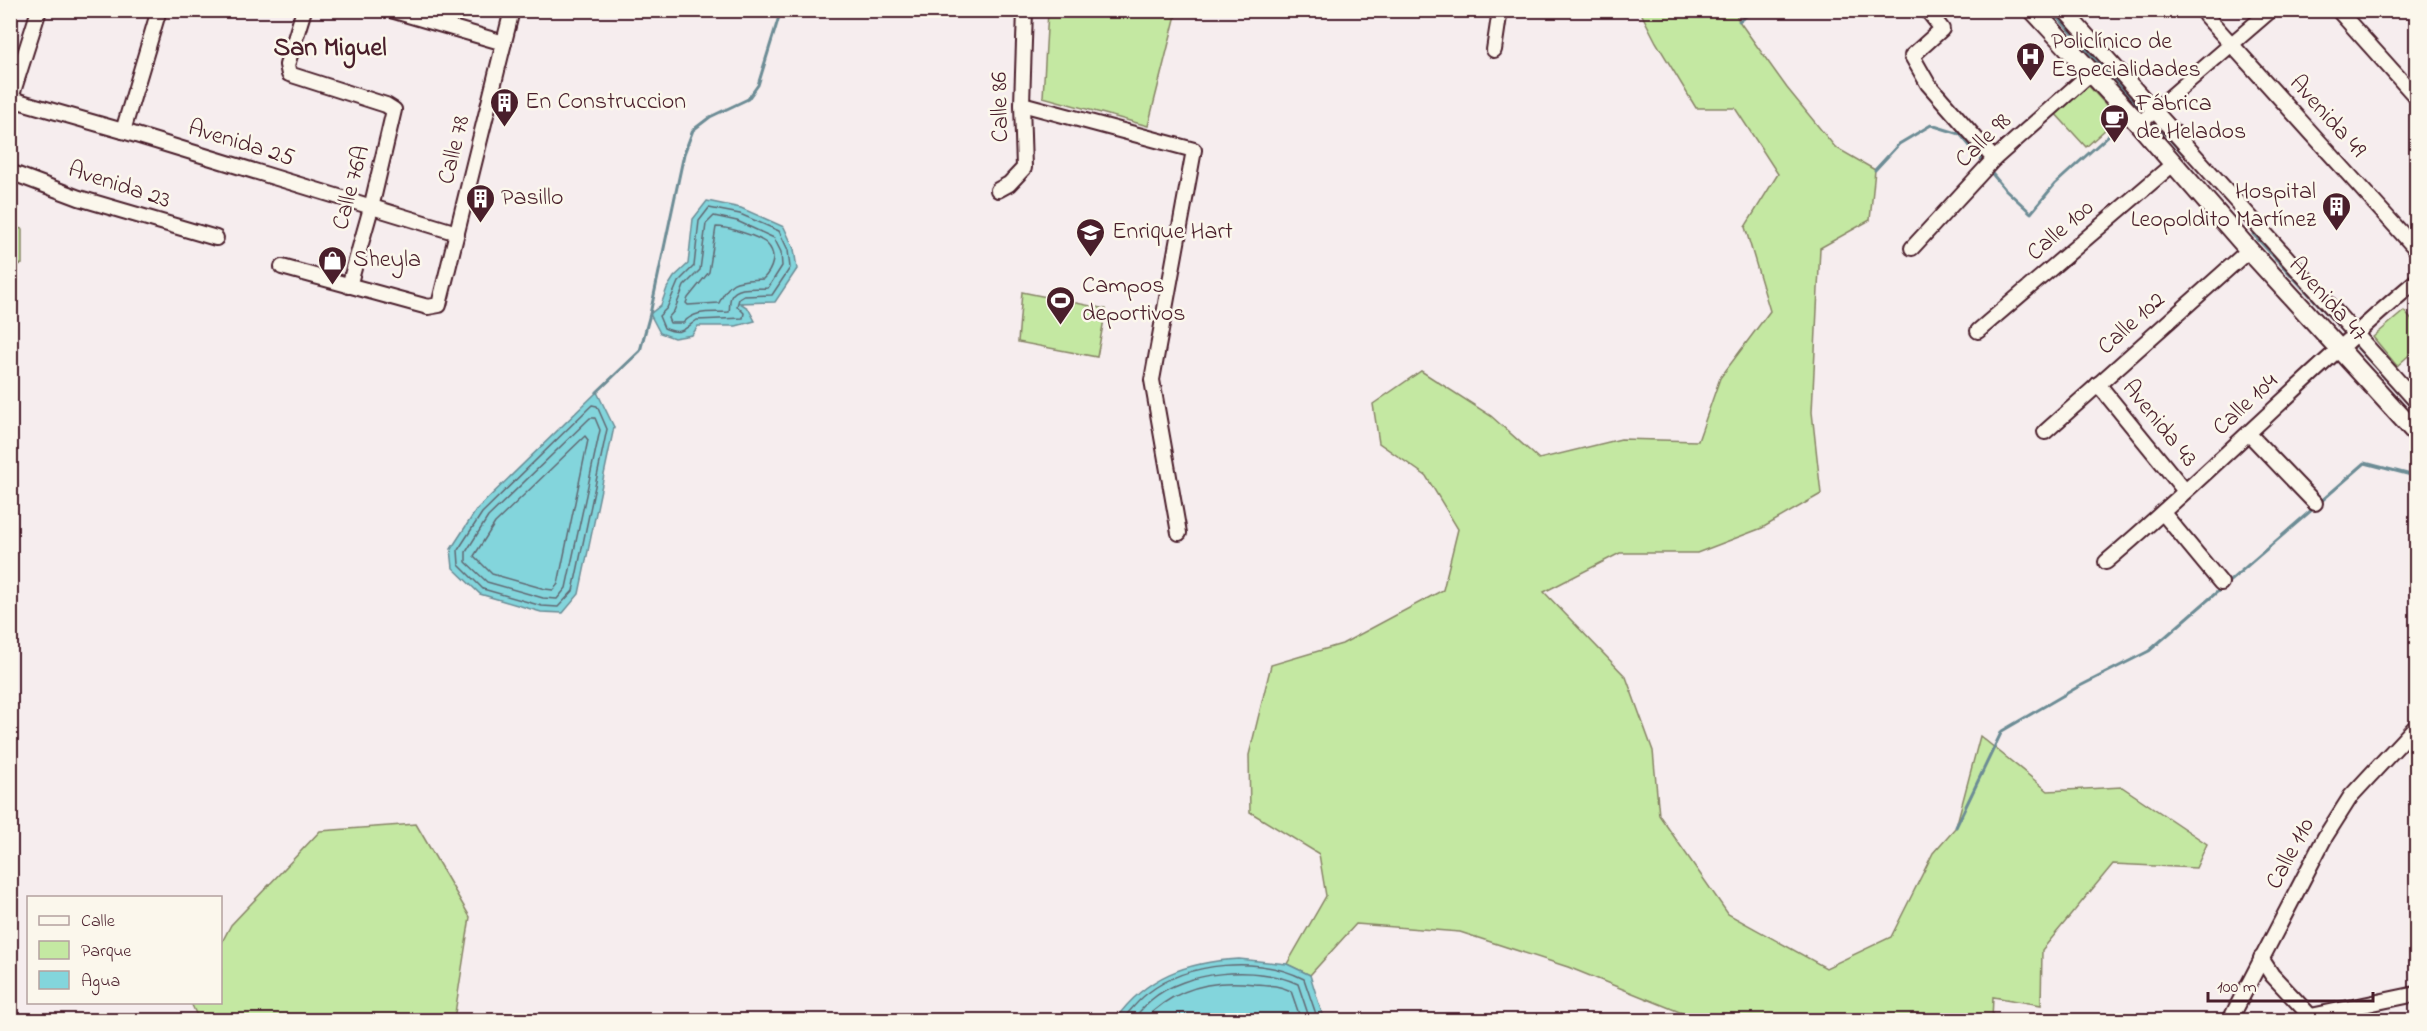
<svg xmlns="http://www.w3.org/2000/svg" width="2427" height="1031" font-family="'Indie Flower',sans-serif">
	<rect width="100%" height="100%" fill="#f6edee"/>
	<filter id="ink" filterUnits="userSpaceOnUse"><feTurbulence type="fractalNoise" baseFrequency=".0167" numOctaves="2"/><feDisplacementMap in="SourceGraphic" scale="12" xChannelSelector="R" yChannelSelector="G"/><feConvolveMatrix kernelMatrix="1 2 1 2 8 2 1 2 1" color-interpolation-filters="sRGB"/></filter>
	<g filter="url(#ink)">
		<g fill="#c4e8a2" stroke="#878466" stroke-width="1.5">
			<polygon points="1734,10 1739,21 1787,88 1835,147 1875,170 1870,220 1820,248 1812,412 1821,494 1762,528 1697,553 1620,553 1544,592 1626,677 1653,751 1659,815 1728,914 1826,968 1891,937 1933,853 1956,827 1980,736 2048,791 2122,787 2207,844 2196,868 2113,864 2042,950 2041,1005 1993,997 1992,1020 1713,1020 1682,1013 1568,967 1460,932 1356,924 1310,975 1287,964 1326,896 1319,854 1250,812 1249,755 1271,665 1342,644 1443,590 1458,529 1426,476 1379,443 1373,404 1421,371 1491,416 1539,459 1621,439 1698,441 1720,378 1770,311 1745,227 1778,174 1735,108 1696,108 1656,42 1640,11"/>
			<polygon points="1048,11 1177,11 1148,126 1043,97"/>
			<polygon points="2085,82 2118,118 2086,147 2053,111"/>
			<polygon points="10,226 22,229 22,264 11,266"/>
			<polygon points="1022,292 1106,309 1097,357 1018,342"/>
			<polygon points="2404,311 2416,325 2416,349 2397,366 2373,337"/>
			<polygon points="416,824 470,917 455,1013 447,1020 199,1020 191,1003 220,1002 221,944 231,925 320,831"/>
		</g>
		<g fill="#83d5dc" stroke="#6c8c95" stroke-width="1.5">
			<polygon points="707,201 741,208 784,227 794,249 797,269 775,302 740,303 748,308 755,321 736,326 698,326 692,335 674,338 660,333 650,314 661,305 667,288 674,277 688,264 693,219"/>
			<polygon points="597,392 614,427 579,594 563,613 541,612 480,594 453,568 451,549 477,509"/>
			<path d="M1239 959 1287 964 1310 975 1324 1020H1115C1146 976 1187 962 1239 959Z"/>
		</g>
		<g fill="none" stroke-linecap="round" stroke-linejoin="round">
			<g stroke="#616872" stroke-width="1.5">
				<path d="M709 208 740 214 779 231 788 250 790 268 772 295 744 296 739 299 737 306 744 313 743 318 697 320C684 329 682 336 664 328L659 316 667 308 678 282 694 266 699 221Z"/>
				<path d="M714 216 737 221 774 238 781 252 782 266 768 288C757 289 737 285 731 297 729 302 730 308 729 312 711 313 696 309 683 323H670L668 318 674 311 684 286 700 270 706 224Z"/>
				<path d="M716 227C727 227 759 236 767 244 778 255 772 270 763 279 737 281 731 278 719 303L688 305 686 303 688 298 709 272Z"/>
				<polygon points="592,405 597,406 607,429 573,591 558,607 542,606 483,589 459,565 458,550 482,513"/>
				<polygon points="590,418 595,418 600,430 566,588 557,599 543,598 487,582 466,562 466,552 488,517"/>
				<polygon points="585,436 588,440 558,584 553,590 545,589 492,574 474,556 495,523"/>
				<path d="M1122 1020C1130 1011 1138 1000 1148 993 1189 961 1259 956 1304 979L1318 1020"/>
				<path d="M1132 1020C1138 1014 1144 1006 1151 1000 1185 970 1258 965 1298 984L1310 1020"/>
				<path d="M1144 1020C1173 989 1212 979 1254 984 1267 985 1279 985 1291 991L1301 1020"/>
			</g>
			<g stroke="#6c8c95" stroke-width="3">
				<polyline points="2051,10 2075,36"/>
				<polyline points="1739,21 1755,10"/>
				<polyline points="2084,47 2140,108"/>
				<polyline points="2154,122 2183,154"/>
				<polyline points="1875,170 1899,144 1931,125 1960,134 1984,163"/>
				<polyline points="1989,170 2004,188 2031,213 2055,184 2121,124"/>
				<polyline points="2253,234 2344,332"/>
				<polyline points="2356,346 2416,412"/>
				<polyline points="597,392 640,351 650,314 684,154 693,130 710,117 748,99 758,85 781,10"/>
				<polyline points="2319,503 2365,463 2415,476 2416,475"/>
				<polyline points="1956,827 2002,731 2076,688 2149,651 2314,508"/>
			</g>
			<defs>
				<g id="minor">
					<polyline points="304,10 287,65 289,74 386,105 394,110 371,208 349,286"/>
					<polyline points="391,10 504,43"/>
					<polyline points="1927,10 1942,29 1912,56 1928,84 1994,159"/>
					<polyline points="2064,10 2416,401"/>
					<polyline points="2338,10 2416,97"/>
					<polyline points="2205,15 2416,249"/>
					<polyline points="1494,50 1500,10"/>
					<polyline points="11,99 123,131 457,233"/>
					<polyline points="10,101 39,10"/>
					<polyline points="1022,104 1194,150 1152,380 1179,533"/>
					<polyline points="2139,124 2271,10"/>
					<polyline points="123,131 159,10"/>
					<polyline points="10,172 79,198 216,238"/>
					<polyline points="998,190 1009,184 1024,168 1022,104 1025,10"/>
					<polyline points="1912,248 1994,159 2092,72"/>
					<polyline points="282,267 428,307 439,305 512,10"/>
					<polyline points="1978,331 2173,164"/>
					<polyline points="2098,384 2185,491"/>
					<polyline points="2045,432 2249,250"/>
					<polyline points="2249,434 2315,503"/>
					<polyline points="2163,513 2221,583"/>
					<path d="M2106 562C2212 472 2309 371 2416 281"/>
					<polyline points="2261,958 2272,975 2314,1020"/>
					<polyline points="2311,1016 2416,994"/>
					<polyline points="2230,1020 2325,837 2351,796 2416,726"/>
				</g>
				<polyline id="major" points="2033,10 2139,124 2249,250 2416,433"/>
			</defs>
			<use href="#minor" stroke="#4a1f2b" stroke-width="18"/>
			<use href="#major" stroke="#4a1f2b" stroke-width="22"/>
			<use href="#minor" stroke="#fbf7ec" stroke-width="14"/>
			<use href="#major" stroke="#fbf7ec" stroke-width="18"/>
		</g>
	</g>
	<defs>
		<symbol id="hospital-pin" viewBox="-11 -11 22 30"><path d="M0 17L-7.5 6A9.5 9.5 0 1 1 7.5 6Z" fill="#4a1f2b" stroke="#fbf7ec"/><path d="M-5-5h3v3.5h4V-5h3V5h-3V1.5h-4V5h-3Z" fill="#fff"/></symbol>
		<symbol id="building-pin" viewBox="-11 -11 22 30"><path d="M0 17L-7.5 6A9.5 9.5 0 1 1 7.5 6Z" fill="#4a1f2b" stroke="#fbf7ec"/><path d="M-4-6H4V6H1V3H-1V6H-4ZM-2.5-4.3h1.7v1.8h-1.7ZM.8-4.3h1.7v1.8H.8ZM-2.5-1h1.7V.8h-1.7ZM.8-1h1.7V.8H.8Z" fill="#fff"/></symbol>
		<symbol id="cafe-pin" viewBox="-11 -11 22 30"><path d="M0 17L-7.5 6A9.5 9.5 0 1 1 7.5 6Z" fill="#4a1f2b" stroke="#fbf7ec"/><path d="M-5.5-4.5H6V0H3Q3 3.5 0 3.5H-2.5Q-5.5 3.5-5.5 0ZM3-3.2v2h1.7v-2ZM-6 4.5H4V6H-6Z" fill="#fff"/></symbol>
		<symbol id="school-pin" viewBox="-11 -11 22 30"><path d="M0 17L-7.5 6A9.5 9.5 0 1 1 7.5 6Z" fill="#4a1f2b" stroke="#fbf7ec"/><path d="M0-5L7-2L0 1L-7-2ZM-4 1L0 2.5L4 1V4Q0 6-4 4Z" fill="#fff"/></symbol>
		<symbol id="shop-pin" viewBox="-11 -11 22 30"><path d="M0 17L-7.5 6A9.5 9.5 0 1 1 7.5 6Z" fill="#4a1f2b" stroke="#fbf7ec"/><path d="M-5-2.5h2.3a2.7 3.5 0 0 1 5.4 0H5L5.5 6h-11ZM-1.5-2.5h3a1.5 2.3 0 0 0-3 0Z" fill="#fff"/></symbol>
		<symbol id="stadium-pin" viewBox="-11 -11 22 30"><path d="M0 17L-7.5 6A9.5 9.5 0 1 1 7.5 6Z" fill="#4a1f2b" stroke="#fbf7ec"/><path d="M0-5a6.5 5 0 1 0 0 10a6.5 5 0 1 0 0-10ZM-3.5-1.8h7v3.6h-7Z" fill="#fff"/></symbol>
	</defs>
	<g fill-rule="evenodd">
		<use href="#hospital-pin" x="2014" y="40" width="33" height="45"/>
		<use href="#building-pin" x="488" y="86" width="33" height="45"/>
		<use href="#cafe-pin" x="2098" y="102" width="33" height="45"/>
		<use href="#building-pin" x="464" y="182" width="33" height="45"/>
		<use href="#building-pin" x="2320" y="190" width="33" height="45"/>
		<use href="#school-pin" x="1074" y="216" width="33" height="45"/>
		<use href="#shop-pin" x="316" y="244" width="33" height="45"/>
		<use href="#stadium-pin" x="1044" y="284" width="33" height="45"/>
	</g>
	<g text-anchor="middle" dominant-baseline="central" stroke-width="5" stroke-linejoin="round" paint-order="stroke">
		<g font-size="24" fill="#4a1f2b" stroke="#fbf7ec" text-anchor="start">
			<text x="2051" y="42">Policlínico de<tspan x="2051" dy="28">Especialidades</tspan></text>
			<text x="525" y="102">En Construccion</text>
			<text x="2136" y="104">Fábrica<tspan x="2136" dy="28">de Helados</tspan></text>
			<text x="2316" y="192" text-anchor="end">Hospital<tspan x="2316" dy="28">Leopoldito Martínez</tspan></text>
			<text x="501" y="198">Pasillo</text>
			<text x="1112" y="232">Enrique Hart</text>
			<text x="353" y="260">Sheyla</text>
			<text x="1082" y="286">Campos<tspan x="1082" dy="28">deportivos</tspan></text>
		</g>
		<g font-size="24" fill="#4a1f2b" stroke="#fbf7ec">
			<text transform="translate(1001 107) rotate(-91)">Calle 86</text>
			<text transform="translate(2327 117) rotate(48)">Avenida 49</text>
			<text transform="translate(1984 141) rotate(-44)">Calle 98</text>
			<text transform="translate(241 144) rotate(17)">Avenida 25</text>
			<text transform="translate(455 150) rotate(-76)">Calle 78</text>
			<text transform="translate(119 186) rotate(18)">Avenida 23</text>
			<text transform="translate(352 188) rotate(-75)">Calle 76A</text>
			<text transform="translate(2061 231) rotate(-41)">Calle 100</text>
			<text transform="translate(2327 300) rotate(48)">Avenida 47</text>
			<text transform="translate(2132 324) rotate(-42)">Calle 102</text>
			<text transform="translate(2246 405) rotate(-43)">Calle 104</text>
			<text transform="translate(2159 424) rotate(51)">Avenida 43</text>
			<text transform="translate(2291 854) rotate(-62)">Calle 110</text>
		</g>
		<g font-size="26" font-weight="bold" fill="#4a1f2b" stroke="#fbf7ec">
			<text x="330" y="49">San Miguel</text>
		</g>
	</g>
	<rect width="2427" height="1031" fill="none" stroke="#fbf7ec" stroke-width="36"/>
	<rect x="18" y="18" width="2391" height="995" fill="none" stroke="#4a1f2b" stroke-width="2" filter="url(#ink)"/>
	<rect x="27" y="896" width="195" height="108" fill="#fbf7ec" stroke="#b4a19f" stroke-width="1.5"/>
	<rect x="39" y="916" width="30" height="9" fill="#fbf7ec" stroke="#b4a19f" stroke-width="1.5"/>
	<text x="81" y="926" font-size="18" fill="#4a1f2b">Calle</text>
	<rect x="39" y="941" width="30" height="18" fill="#c4e8a2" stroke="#b4a19f" stroke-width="1.5"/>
	<text x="81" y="956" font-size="18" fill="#4a1f2b">Parque</text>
	<rect x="39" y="971" width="30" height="18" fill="#83d5dc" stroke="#b4a19f" stroke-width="1.5"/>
	<text x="81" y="986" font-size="18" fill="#4a1f2b">Agua</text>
	<path d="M2208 992v9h165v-9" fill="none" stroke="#4a1f2b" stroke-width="3"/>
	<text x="2217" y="992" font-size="18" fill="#4a1f2b" stroke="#fbf7ec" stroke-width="4.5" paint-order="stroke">100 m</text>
</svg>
